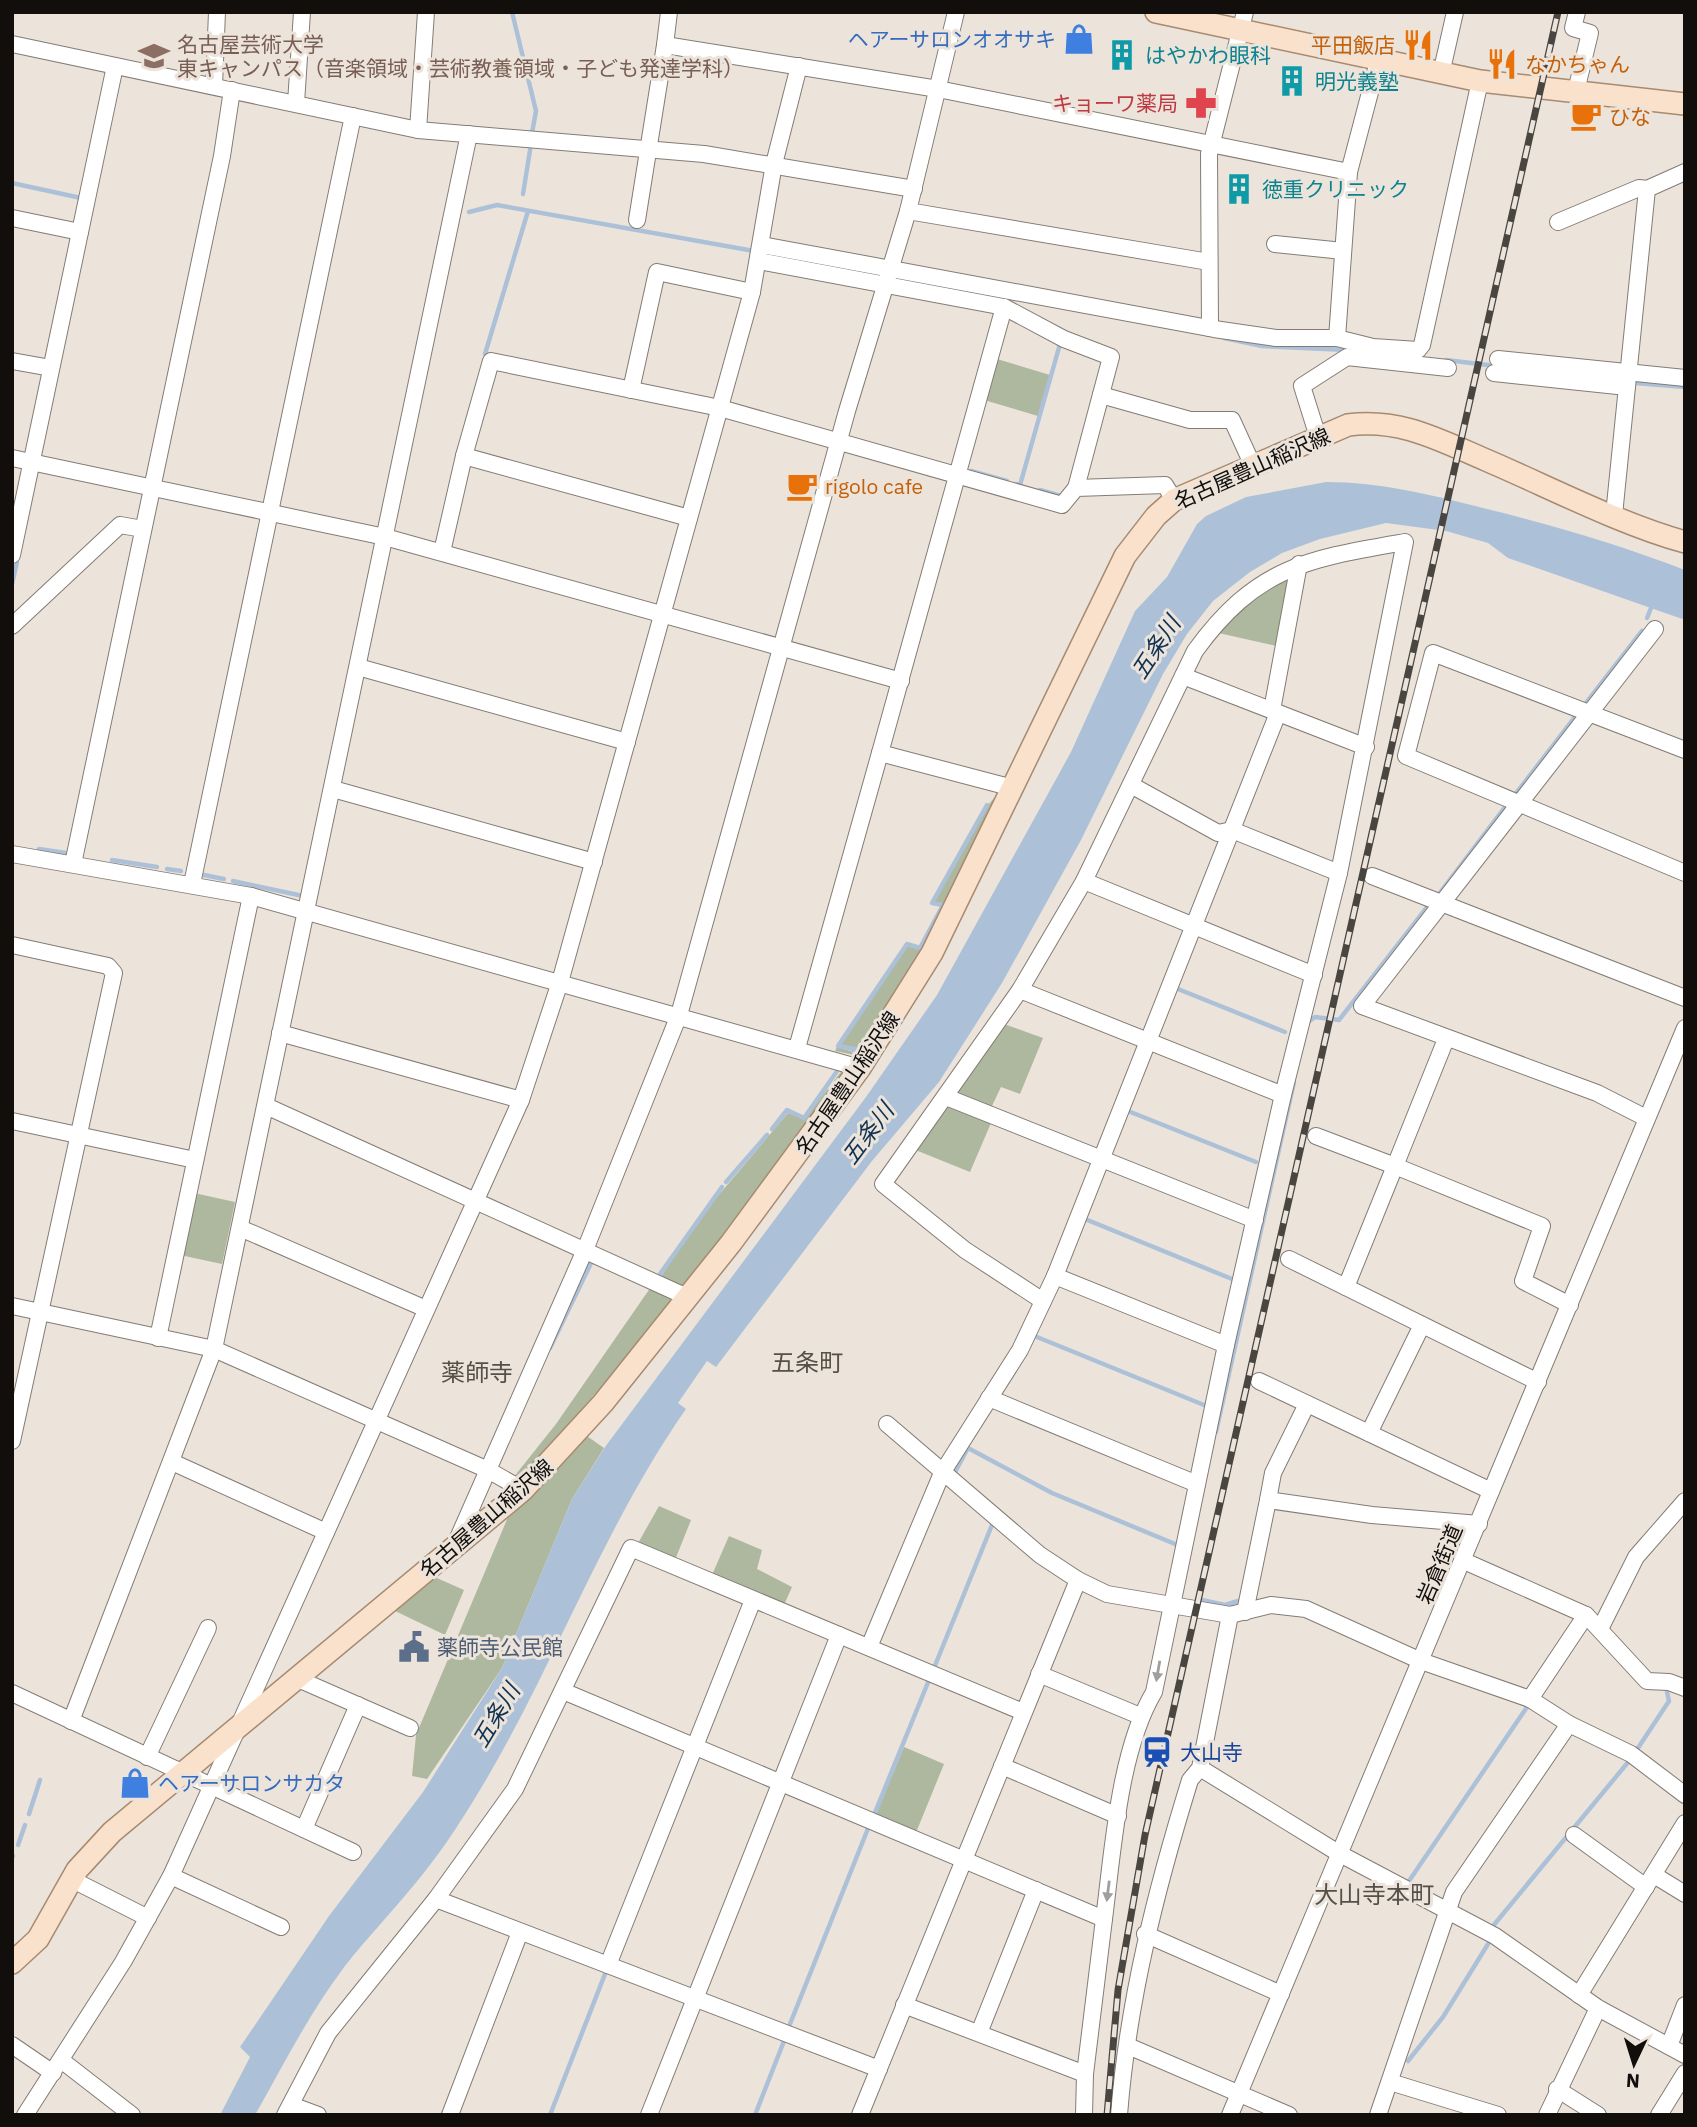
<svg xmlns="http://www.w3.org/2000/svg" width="1697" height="2127" font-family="'IBM Plex Sans','Noto Sans JP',sans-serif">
	<rect width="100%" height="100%" fill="#ece4db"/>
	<g fill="#adb89f">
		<polygon points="997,359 1050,375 1038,416 984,400"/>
		<polygon points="1291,572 1277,646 1214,632 1227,617"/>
		<polygon points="995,797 998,804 945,916 859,1056 835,1051 837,1047 854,1052 856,1048 841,1045 907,945 920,949 944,905 934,902 988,805"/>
		<polygon points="1001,1023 1043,1038 1020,1094 1001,1087 991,1108 954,1093"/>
		<polygon points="844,1068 847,1074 687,1286 682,1287 660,1278 706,1210 788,1113 804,1119"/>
		<polygon points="944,1105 991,1123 970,1172 913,1149"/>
		<polygon points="194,1193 235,1202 222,1264 180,1255"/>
		<polygon points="653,1284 675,1301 520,1481 513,1478 556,1424"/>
		<polygon points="584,1434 604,1448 572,1499 502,1668 427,1779 412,1776 416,1735 511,1510"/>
		<polygon points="659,1506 691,1520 675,1560 637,1545"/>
		<polygon points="729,1536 762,1550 757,1569 792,1587 784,1605 712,1575"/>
		<polygon points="430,1575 464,1590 445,1635 391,1609"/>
		<polygon points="904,1747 944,1764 915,1835 875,1817"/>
	</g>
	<path fill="#acc1d8" d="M1326 482C1379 482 1428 494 1479 507 1549 524 1618 544 1685 570V620L1508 558 1488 543 1446 531 1386 523 1320 539 1282 553 1250 572 1213 601 1187 634 1163 674 1081 840 1002 983 939 1082 872 1161 716 1367 707 1361 678 1403 686 1409C600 1532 551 1676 472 1803 455 1831 435 1860 414 1885 392 1912 367 1938 345 1966 310 2012 284 2064 255 2115H220L250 2057 240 2047 329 1916 423 1792 502 1668 572 1499 605 1447 866 1097 937 995 1071 752 1135 611 1167 577 1197 524 1206 516 1246 497Z"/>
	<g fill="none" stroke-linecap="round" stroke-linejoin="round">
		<g stroke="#acc1d8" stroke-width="4.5">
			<polyline points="512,12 536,111 532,133"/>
			<polyline points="12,183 81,198"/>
			<polyline points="523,194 531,144"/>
			<polyline points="469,212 497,205 754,251"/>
			<polyline points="1224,338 1262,346 1347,350"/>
			<polyline points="485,354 528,211"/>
			<polyline points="1446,360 1496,366"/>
			<polyline points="1635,383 1685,387"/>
			<polyline points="971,471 1007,481"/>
			<polyline points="1016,484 1020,485 1060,344"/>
			<polyline points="1040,490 1061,496"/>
			<polyline points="12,584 17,562"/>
			<polyline points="1647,618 1653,603"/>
			<polyline points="1586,703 1642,631"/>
			<polyline points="1514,796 1575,717"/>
			<polyline points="39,849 66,853"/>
			<polyline points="112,860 157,867"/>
			<polyline points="167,869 181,871"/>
			<polyline points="204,875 224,879"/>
			<polyline points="233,881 303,896"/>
			<polyline points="1439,894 1505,807"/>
			<polyline points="1178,989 1285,1032"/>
			<polyline points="1308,1022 1315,1017 1339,1020 1428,906"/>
			<polyline points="853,1051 855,1049 838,1046 907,944 920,948 943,905 932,903 987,805"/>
			<polyline points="1128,1111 1256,1162"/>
			<polyline points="772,1129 787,1110 804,1118 840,1067"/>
			<polyline points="726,1182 767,1135"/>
			<polyline points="1085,1219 1232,1279"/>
			<polyline points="660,1274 722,1187"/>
			<polyline points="1037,1337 1204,1405"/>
			<polyline points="550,1348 593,1259"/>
			<polyline points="1216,1432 1294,1082"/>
			<polyline points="954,1474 968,1448 1052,1493 1175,1544"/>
			<polyline points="1202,1600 1225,1605 1238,1601"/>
			<polyline points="934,1668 992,1525"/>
			<polyline points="1636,1751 1669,1701 1667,1692"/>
			<polyline points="29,1814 40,1780"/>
			<polyline points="874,1815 929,1680"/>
			<polyline points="18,1845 25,1825"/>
			<polyline points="12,1857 13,1856"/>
			<polyline points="1409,1881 1527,1707"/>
			<polyline points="1493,1926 1629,1761"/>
			<polyline points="790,2024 869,1826"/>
			<polyline points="1408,2061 1443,2017 1488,1944"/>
			<polyline points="550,2115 605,1974"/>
			<polyline points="755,2115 784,2041"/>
		</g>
		<defs>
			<g id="minor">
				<polyline points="669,12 665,45 938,89 1349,172 1378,62"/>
				<polyline points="12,44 418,130 704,154 914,189"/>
				<polyline points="1441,74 1455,12"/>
				<polyline points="214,86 217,12"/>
				<polyline points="1576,91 1590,33 1573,28 1577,12"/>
				<polyline points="296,103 302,12"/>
				<polyline points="418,130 426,12"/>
				<polyline points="908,211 1209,262"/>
				<polyline points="12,218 80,232"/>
				<polyline points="637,220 665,45"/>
				<polyline points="1558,222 1639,188 1647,189"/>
				<polyline points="1275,244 1343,251"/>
				<polyline points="762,245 1214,329 1276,338 1337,338 1373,347 1418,350 1422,345 1480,81"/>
				<polyline points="759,261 1004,307 1064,339 1111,357 1076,488"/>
				<polyline points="1004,307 880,753 1013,788"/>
				<polyline points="1210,328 1209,154 1245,12"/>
				<polyline points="1337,338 1349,172"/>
				<polyline points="1498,359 1685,378"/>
				<polyline points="12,361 51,368"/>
				<polyline points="1494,373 1627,387"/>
				<polyline points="631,390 657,272 752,292"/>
				<polyline points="1101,395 1190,420 1232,420 1253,466"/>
				<polyline points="1318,437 1302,386 1347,357 1448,368"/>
				<polyline points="464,456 689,518"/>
				<polyline points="12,458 385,537 901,681"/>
				<polyline points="1614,515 1647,189 1685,172"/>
				<polyline points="442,552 464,456 491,361 720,408 1062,505 1076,488 1165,485 1174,500"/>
				<polyline points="12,555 115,66"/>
				<polyline points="12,626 120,525 143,529"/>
				<polyline points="358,667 627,742"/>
				<polyline points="1183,676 1366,747"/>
				<polyline points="1272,710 1299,564"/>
				<polyline points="1685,750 1433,653 1406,756 1685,873"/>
				<polyline points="1131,785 1218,833 1232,830 1339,873"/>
				<polyline points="333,789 594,862"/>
				<polyline points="12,854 251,896 860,1068"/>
				<polyline points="73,864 222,156 232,90"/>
				<polyline points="1372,876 1685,998"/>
				<polyline points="1084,881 1314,975"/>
				<polyline points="192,884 353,116"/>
				<polyline points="12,945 108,966 114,973 12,1441"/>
				<polyline points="1020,990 1283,1095"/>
				<polyline points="280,1033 521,1100"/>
				<polyline points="1446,1039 1395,1166 1542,1226 1523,1281 1570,1305"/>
				<polyline points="797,1048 880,753"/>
				<polyline points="946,1097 1255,1220"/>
				<polyline points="266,1106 687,1297"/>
				<polyline points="1646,1118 1597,1093 1362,1006 1655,629"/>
				<polyline points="12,1121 195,1160"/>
				<polyline points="1316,1136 1395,1166 1346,1287"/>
				<polyline points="240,1228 426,1309"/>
				<polyline points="1289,1259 1538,1382"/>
				<polyline points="1055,1276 1226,1345"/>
				<path d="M1043 1301 965 1250 883 1184 1020 990 1084 881 1195 651C1257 566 1307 559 1405 542L1339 873 1283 1095 1226 1345 1154 1692C1119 1751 1113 1850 1104 1919"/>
				<polyline points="12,1306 214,1349 488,1470 523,1490"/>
				<polyline points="158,1338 251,896"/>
				<polyline points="1259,1381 1491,1491"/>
				<polyline points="989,1398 1197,1484"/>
				<polyline points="887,1424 1040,1555 1078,1580 1107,1594 1230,1615 1271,1605 1306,1609 1421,1661 1530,1699 1569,1724 1631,1754 1685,1795"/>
				<polyline points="1369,1433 1422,1325"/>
				<polyline points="172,1462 326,1532"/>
				<polyline points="1268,1500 1273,1473 1307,1404"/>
				<polyline points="454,1547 585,1250 679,1015 847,411 908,211 956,12"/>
				<polyline points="1464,1561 1586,1615 1647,1681 1669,1682 1685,1688"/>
				<polyline points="1245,1612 1268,1500 1372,1515 1479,1524"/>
				<polyline points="1600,1629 1636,1557 1685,1501"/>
				<polyline points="869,1647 942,1473 1020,1350 1055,1276 1278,713"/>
				<polyline points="1039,1674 1140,1716"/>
				<polyline points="298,1679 410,1728"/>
				<polyline points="563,1691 1104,1919 1085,2074 1084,2115"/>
				<polyline points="12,1693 353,1852"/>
				<polyline points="1530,1699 1586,1615"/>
				<polyline points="71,1721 214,1349 469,134"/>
				<polyline points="147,1757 208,1628"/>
				<polyline points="1002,1766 1118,1816"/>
				<polyline points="1200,1768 1340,1854 1495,1936 1598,2008 1685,2055"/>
				<polyline points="304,1829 358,1705"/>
				<polyline points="1574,1835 1646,1887"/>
				<polyline points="1654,1875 1685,1894"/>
				<polyline points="171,1876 281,1927"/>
				<polyline points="71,1879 148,1918"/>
				<polyline points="436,1899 879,2069"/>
				<polyline points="1145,1934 1281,1994"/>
				<polyline points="608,1965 753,1600"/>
				<polyline points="1579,1995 1685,1823"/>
				<polyline points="904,2005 1085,2074"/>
				<polyline points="979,2033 1036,1890"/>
				<polyline points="12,2045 53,2073"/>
				<polyline points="1128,2046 1289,2115"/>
				<polyline points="1669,2046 1685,2005"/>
				<polyline points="61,2060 132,2115"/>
				<polyline points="1390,2082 1498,2115"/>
				<polyline points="1557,2089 1598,2115"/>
				<polyline points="291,2105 318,2115"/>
				<polyline points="25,2115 123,1962 171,1876 521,1100 560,982 752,292 774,164 799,66"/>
				<polyline points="285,2115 328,2033 436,1899 515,1789 631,1548 1023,1712"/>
				<polyline points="450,2115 520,1932"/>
				<polyline points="649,2115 839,1635"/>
				<polyline points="860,2115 1078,1580"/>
				<path d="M1119 2115C1128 2000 1156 1890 1190 1780L1200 1768 1230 1615"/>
				<polyline points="1230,2115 1685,1028"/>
				<polyline points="1378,2115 1454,1892 1569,1724"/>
				<polyline points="1547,2115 1598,2008"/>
				<polyline points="1659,2115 1685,2073"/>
			</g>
			<g id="major">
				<polyline points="1156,12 1480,81 1685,104"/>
				<path d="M12 1963 38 1939 77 1870 112 1832 523 1490 603 1403 731 1243 860 1068 932 953 1125 556 1156 516 1174 500 1348 425C1400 418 1439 440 1486 460 1549 487 1620 524 1685 542"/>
			</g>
		</defs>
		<use href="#minor" stroke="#837c74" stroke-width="18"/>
		<use href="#major" stroke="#a68a71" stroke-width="24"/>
		<use href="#minor" stroke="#fff" stroke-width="16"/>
		<use href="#major" stroke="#fae1cb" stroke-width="21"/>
		<defs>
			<polyline id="rail" points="1107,2115 1118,1990 1145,1835 1558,12"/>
		</defs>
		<use href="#rail" stroke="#494540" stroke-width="7"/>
		<use href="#rail" stroke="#ece4db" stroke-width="4.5" stroke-dasharray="13" stroke-linecap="butt"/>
	</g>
	<defs><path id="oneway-solid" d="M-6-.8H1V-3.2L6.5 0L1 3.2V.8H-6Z" transform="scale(1.75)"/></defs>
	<g fill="#a09f9d">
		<use href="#oneway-solid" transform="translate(1158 1671) rotate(100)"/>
		<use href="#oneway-solid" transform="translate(1108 1891) rotate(97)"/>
	</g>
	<defs>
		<symbol id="shop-bare" viewBox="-9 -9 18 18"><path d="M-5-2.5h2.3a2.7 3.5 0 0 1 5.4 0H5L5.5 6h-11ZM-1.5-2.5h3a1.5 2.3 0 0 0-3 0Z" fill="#3f7fe0" stroke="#ece4db" stroke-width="2.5" paint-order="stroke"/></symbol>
		<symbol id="restaurant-bare" viewBox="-9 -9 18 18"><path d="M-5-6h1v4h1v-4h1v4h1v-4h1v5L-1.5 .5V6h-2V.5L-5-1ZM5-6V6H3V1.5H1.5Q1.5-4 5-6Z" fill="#e8710a" stroke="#ece4db" stroke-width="2.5" paint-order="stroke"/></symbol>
		<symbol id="building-bare" viewBox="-9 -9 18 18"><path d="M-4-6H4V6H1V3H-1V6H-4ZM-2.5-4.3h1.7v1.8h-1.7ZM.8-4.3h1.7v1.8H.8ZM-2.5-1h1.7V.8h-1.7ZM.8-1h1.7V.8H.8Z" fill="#0f9aa8" stroke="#ece4db" stroke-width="2.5" paint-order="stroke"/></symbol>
		<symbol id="university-bare" viewBox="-9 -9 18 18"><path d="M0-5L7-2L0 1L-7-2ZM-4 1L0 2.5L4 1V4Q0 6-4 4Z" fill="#8d6e63" stroke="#ece4db" stroke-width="2.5" paint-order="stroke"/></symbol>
		<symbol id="pharmacy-bare" viewBox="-9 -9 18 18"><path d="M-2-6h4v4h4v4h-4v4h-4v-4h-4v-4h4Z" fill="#e0444e" stroke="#ece4db" stroke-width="2.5" paint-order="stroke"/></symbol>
		<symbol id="cafe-bare" viewBox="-9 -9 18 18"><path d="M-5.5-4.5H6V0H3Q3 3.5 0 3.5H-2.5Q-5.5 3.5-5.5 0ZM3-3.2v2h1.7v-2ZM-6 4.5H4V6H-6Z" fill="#e8710a" stroke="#ece4db" stroke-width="2.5" paint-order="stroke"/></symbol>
		<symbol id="civic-bare" viewBox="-9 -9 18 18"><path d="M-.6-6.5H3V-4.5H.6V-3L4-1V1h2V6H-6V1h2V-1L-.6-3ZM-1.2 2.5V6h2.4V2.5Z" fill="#5c6f8a" stroke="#ece4db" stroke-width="2.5" paint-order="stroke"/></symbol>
		<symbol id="station-bare" viewBox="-9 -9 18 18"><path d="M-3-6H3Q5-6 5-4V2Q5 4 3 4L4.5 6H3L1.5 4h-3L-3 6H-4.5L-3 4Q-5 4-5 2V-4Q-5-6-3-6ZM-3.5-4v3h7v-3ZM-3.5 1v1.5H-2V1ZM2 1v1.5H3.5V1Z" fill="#1a4fb4" stroke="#ece4db" stroke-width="2.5" paint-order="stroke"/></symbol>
	</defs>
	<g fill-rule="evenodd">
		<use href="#shop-bare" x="1057" y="17" width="44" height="44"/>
		<use href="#restaurant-bare" x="1396" y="23" width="44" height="44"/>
		<use href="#building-bare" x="1100" y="33" width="44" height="44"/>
		<use href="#university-bare" x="132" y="34" width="44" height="44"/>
		<use href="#restaurant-bare" x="1480" y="42" width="44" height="44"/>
		<use href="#building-bare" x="1270" y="59" width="44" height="44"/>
		<use href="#pharmacy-bare" x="1179" y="81" width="44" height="44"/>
		<use href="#cafe-bare" x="1564" y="94" width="44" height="44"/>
		<use href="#building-bare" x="1217" y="167" width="44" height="44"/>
		<use href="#cafe-bare" x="780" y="464" width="44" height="44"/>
		<use href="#civic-bare" x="392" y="1625" width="44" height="44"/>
		<use href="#station-bare" x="1135" y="1730" width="44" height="44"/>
		<use href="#shop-bare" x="113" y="1761" width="44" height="44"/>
	</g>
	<g text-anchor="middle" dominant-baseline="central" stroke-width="6" stroke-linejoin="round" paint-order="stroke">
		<g font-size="21" fill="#366cbe" stroke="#ece4db" text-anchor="end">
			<text x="1056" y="39">ヘアーサロンオオサキ</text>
			<text x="158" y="1783" text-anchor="start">ヘアーサロンサカタ</text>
		</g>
		<g font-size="21" fill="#785e54" stroke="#ece4db" text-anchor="start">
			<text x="177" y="44">名古屋芸術大学<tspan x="177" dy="24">東キャンパス（音楽領域・芸術教養領域・子ども発達学科）</tspan></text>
		</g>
		<g font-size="21" fill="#c56008" stroke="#ece4db" text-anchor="start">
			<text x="1395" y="45" text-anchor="end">平田飯店</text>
			<text x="1525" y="64">なかちゃん</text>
			<text x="1609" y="116">ひな</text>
			<text x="825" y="486">rigolo cafe</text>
		</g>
		<g font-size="21" fill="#0d838f" stroke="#ece4db" text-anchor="start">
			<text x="1145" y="55">はやかわ眼科</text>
			<text x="1315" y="81">明光義塾</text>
			<text x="1262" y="189">徳重クリニック</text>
		</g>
		<g font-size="21" fill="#be3a42" stroke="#ece4db" text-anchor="end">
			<text x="1178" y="103">キョーワ薬局</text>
		</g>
		<g font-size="21" fill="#110e0b" stroke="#ece4db">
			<text transform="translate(1252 468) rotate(-24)">名古屋豊山稲沢線</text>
			<text transform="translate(847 1083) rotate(-56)">名古屋豊山稲沢線</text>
			<text transform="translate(486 1518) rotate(-41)">名古屋豊山稲沢線</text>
			<text transform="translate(1439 1564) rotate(-67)">岩倉街道</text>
		</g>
		<g font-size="21" fill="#4e5e75" stroke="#ece4db" text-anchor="start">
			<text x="437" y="1647">薬師寺公民館</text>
		</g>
		<g font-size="21" fill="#164399" stroke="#ece4db" text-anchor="start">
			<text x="1180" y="1752">大山寺</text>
		</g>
		<g font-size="23" font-style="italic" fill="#103252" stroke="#ece4db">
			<text transform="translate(1155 647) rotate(-57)">五条川</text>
			<text transform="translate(867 1133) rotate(-53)">五条川</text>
			<text transform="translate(495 1715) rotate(-59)">五条川</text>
		</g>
		<g font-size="24" fill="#575048" stroke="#ece4db">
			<text x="807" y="1362">五条町</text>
			<text x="477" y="1372">薬師寺</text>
			<text x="1374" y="1894">大山寺本町</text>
		</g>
	</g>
	<rect width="1697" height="2127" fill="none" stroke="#110e0b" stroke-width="28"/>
	<g transform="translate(1634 2064) rotate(184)" stroke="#ece4db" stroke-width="5" paint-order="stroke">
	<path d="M0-5L12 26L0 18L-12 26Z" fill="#110e0b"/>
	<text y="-10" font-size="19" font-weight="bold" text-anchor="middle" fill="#110e0b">N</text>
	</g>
</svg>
